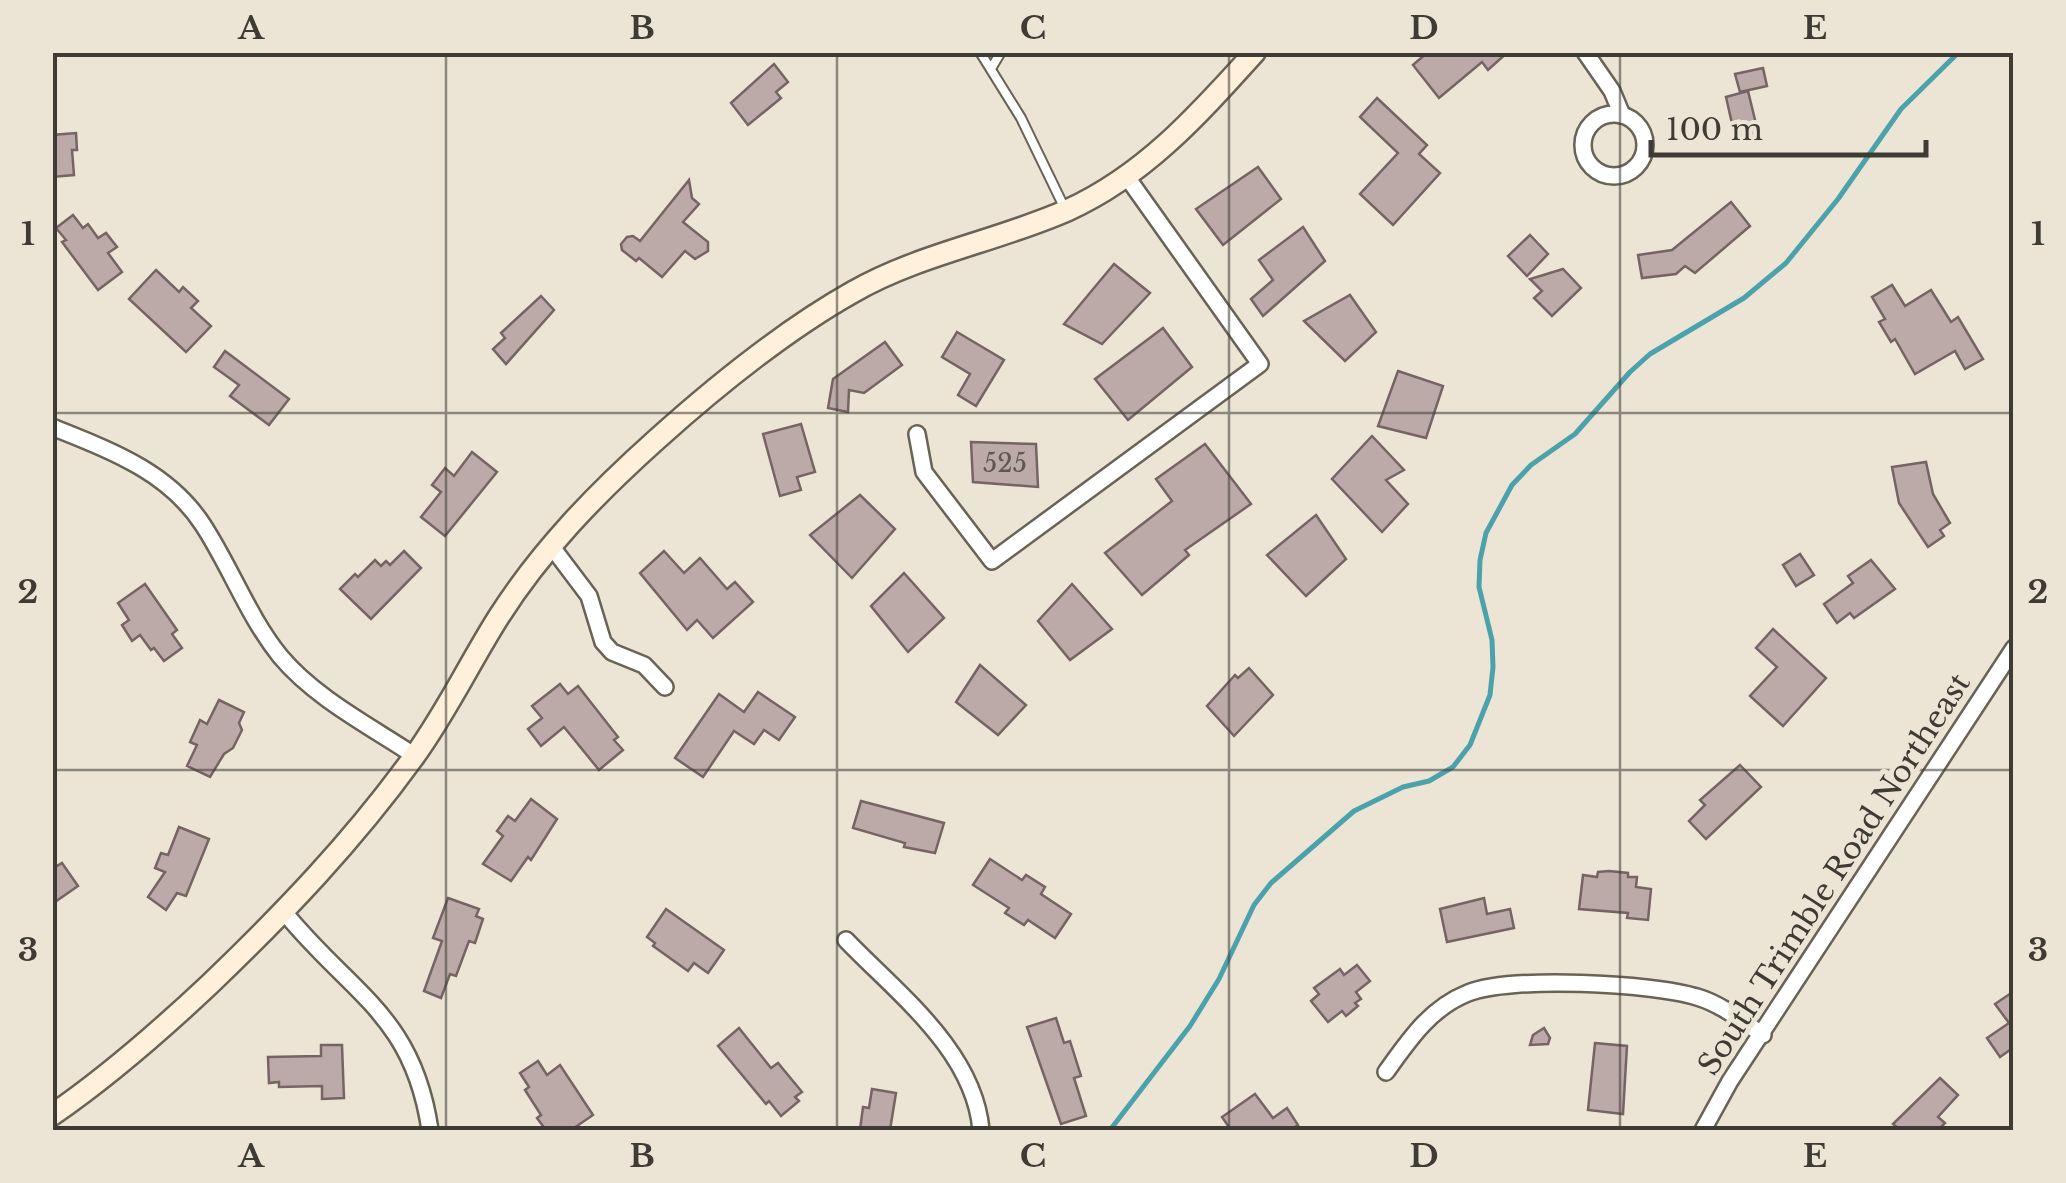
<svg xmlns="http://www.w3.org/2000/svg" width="2066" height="1183" font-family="'Libre Baskerville',serif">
	<rect width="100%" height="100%" fill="#ece5d6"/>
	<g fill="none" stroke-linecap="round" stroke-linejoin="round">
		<polyline stroke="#4ba2ab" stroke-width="5" points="1110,1130 1190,1026 1219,979 1254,905 1271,883 1354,811 1403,787 1429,781 1453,767 1470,745 1490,695 1493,667 1492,640 1479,587 1480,560 1486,533 1512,485 1531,465 1575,434 1630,372 1650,354 1744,298 1786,263 1838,199 1901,109 1959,52"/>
	</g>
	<g fill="#bcaaa9" stroke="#756463" stroke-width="2.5">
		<polygon points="1428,52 1508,52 1488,70 1482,62 1439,98 1413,65"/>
		<polygon points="774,64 788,82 776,92 781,98 748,125 731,103"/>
		<polygon points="1763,68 1767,86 1740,92 1735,74"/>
		<polygon points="1748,91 1758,132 1735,137 1726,97"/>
		<polygon points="1377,98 1427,145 1419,154 1440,173 1393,225 1360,194 1398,153 1360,117"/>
		<polygon points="76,133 77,150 72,150 74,175 52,177 52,135"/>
		<polygon points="1258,167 1281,199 1223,245 1196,209"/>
		<polygon points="689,180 692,198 699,204 683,222 708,242 708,251 695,259 685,251 662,277 639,258 636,261 622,250 621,244 627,237 633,236 640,241"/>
		<polygon points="1731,202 1750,226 1695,273 1685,266 1676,274 1642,278 1638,255 1672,250"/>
		<polygon points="73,215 83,228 88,224 98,238 106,233 117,247 108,253 122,272 98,290 62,242 66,240 56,228"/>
		<polygon points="1303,227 1325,261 1263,316 1251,299 1273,280 1259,260"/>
		<polygon points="1530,235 1548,254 1527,276 1508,256"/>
		<polygon points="1114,264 1150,293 1102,344 1064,324"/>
		<polygon points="1563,269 1581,288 1552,316 1534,298 1542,291 1530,279"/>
		<polygon points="156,270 179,292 183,287 198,301 191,308 211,326 186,352 129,299"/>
		<polygon points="1892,285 1905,306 1931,290 1951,322 1958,317 1983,359 1965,369 1955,351 1915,374 1895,339 1891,342 1879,322 1885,319 1872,297"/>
		<polygon points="1350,295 1376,332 1345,361 1304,321"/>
		<polygon points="541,296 554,310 506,364 493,349 505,338 501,333"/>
		<polygon points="1163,328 1192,367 1128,420 1095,379"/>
		<polygon points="957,332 1004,360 976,406 958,395 970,374 942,357"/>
		<polygon points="885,342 902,365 864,393 849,390 848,412 828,408 833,379"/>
		<polygon points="225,351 289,399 269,425 230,396 239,385 214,367"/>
		<polygon points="1398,371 1443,386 1426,438 1378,426"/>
		<polygon points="801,424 815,472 797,477 801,490 780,496 763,434"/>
		<polygon points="1372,436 1404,470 1386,480 1408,504 1382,532 1332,479"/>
		<polygon points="971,442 1036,444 1038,487 973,482"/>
		<polygon points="1205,444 1251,504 1185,550 1189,555 1142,595 1105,553 1172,501 1156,479"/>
		<polygon points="472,452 497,472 445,536 421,517 441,492 432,485 445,468 454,476"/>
		<polygon points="1926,462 1933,494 1950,523 1940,530 1944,536 1928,547 1899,503 1892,467"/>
		<polygon points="860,495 895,529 852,578 810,535"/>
		<polygon points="1316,515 1346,559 1306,596 1267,555"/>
		<polygon points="404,551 421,568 371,619 340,589 355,574 358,577 375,560 381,566 386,561 390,565"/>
		<polygon points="664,551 684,573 700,558 727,589 735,582 753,602 713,638 697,620 687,630 640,573"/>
		<polygon points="1800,554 1814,575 1796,586 1783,565"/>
		<polygon points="1871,560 1895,589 1854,618 1850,613 1837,623 1824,604 1853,583 1848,576"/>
		<polygon points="904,573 944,618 908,652 871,606"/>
		<polygon points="145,584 177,630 172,634 182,648 164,661 154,648 151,650 140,635 132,641 122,625 129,620 118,603"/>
		<polygon points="1072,584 1112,629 1070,660 1038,621"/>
		<polygon points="1773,629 1826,678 1783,726 1750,696 1777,667 1756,648"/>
		<polygon points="980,665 1026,705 998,735 956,702"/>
		<polygon points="1249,668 1273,695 1234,736 1207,706 1235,675 1238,678"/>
		<polygon points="560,684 568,694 578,686 618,737 614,740 623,750 599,770 564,727 541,746 528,729 542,718 532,706"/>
		<polygon points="758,692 795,717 779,740 764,730 754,744 734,731 703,777 675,758 719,694 744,712"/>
		<polygon points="219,700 244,712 239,723 242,730 233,748 224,754 210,777 187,766 197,745 190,742 200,720 207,724"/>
		<polygon points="1740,765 1761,787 1706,839 1689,821 1705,805 1700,800"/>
		<polygon points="531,799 557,819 531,860 528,857 511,881 483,864 503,836 497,831 508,816 515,821"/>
		<polygon points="861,801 944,823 935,853 904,847 905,843 853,828"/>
		<polygon points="179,827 209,839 186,896 177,893 166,910 148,897 165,872 155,868 161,853 168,855"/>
		<polygon points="990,859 1022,880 1026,875 1045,887 1041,894 1071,914 1055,938 1028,920 1024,925 1005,913 1009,908 973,885"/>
		<polygon points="62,863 78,886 52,904 52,869"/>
		<polygon points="1609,871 1628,873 1628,877 1637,877 1636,887 1651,889 1648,920 1627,918 1628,913 1579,909 1583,875 1597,877 1598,872"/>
		<polygon points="448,898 479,909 476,916 483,919 475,943 469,941 456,976 450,974 441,998 424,991 442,941 433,938"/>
		<polygon points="1484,898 1487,914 1510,909 1514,928 1447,942 1440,909"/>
		<polygon points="666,909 724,950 708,973 694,963 688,971 653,946 655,943 647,937"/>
		<polygon points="1357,965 1370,981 1356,992 1361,999 1355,1003 1358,1006 1346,1016 1342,1011 1328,1022 1311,1001 1319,994 1314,988 1340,969 1344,975"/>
		<polygon points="2014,991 2014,1047 2000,1057 1987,1038 2009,1023 1995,1004"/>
		<polygon points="1056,1018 1064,1043 1070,1041 1081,1076 1074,1078 1086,1116 1061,1124 1027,1027"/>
		<polygon points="739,1028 771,1068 778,1063 802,1092 795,1097 799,1101 781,1116 769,1101 766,1104 718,1046"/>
		<polygon points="1544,1028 1550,1038 1548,1044 1530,1045 1533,1035"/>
		<polygon points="1595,1043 1627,1046 1623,1114 1588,1110"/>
		<polygon points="321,1045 342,1045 344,1098 322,1099 322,1086 279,1087 279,1082 269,1083 268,1057 321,1056"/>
		<polygon points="538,1061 547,1075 560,1065 593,1115 571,1130 546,1130 537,1118 541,1115 525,1090 529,1087 520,1073"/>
		<polygon points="1940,1078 1958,1095 1938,1117 1945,1123 1938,1130 1900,1130 1893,1124"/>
		<polygon points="872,1089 896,1093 890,1130 860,1130 863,1107 869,1108"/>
		<polygon points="1255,1094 1273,1118 1287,1108 1298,1125 1290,1130 1231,1130 1222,1117"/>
	</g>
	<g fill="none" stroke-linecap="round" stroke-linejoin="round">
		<defs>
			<g id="lane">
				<polyline points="980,52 1021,118 1066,211"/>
				<polyline points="992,67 1001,52"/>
			</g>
			<g id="street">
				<polyline points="1585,52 1612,91 1622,115"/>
				<circle cx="1614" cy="145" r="31"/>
				<path d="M52 427C109 450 168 471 203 525 231 568 248 616 280 656 315 698 370 726 415 756"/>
				<polyline points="917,434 924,472 992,561 1260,364 1127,177"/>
				<polyline points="552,547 589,596 603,642 612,652 644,665 665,687"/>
				<path d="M285 913C351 994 413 1015 430 1130"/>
				<path d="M846 940C898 994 974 1051 981 1130"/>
				<path d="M1386 1072C1409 1040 1430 1008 1468 993 1510 976 1652 983 1697 997 1721 1004 1742 1021 1763 1035"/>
				<polyline points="1703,1130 1730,1081 2014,648"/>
			</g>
			<path id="secondary" d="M52 1115C109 1076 160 1031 210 984 284 913 353 841 413 758 446 713 469 664 498 618 541 550 597 493 656 440 716 386 782 332 853 292 919 254 998 241 1068 210 1145 175 1199 114 1255 52"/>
		</defs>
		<use href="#lane" stroke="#696356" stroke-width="12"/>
		<use href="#street" stroke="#696356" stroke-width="20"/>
		<use href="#secondary" stroke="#696356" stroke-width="25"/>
		<use href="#lane" stroke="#fff" stroke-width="8"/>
		<use href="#street" stroke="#fff" stroke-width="15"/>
		<use href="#secondary" stroke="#fef0db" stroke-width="20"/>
	</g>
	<path fill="none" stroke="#3e3b35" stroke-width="2.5" stroke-opacity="0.55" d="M446 52V1130M837 52V1130M1229 52V1130M1620 52V1130M52 413H2014M52 770H2014"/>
	<g text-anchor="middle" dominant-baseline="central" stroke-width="10" stroke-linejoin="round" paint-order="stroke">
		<g font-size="25" fill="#5e5752">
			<text x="1005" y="463">525</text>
		</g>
		<g font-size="30" fill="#3e3b35" stroke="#ece5d6">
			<text transform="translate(1834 874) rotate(-57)">South Trimble Road Northeast</text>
		</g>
	</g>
	<rect width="2066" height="1183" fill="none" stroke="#ece5d6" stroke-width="110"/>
	<path d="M1651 140v15h275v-15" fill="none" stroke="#3e3b35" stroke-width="5"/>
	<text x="1666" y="140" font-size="30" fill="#3e3b35" stroke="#ece5d6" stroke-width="8" paint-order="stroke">100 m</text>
	<rect x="55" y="55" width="1956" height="1073" fill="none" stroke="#3e3b35" stroke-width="4"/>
	<g font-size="32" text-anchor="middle" font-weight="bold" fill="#3e3b35">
		<text x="251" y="39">A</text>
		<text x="642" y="39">B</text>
		<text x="1033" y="39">C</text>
		<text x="1424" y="39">D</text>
		<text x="1815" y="39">E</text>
		<text x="28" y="245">1</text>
		<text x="2038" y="245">1</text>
		<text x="28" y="603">2</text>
		<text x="2038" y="603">2</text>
		<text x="28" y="961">3</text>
		<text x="2038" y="961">3</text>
		<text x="251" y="1167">A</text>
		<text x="642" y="1167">B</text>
		<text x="1033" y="1167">C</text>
		<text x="1424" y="1167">D</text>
		<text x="1815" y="1167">E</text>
	</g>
</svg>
